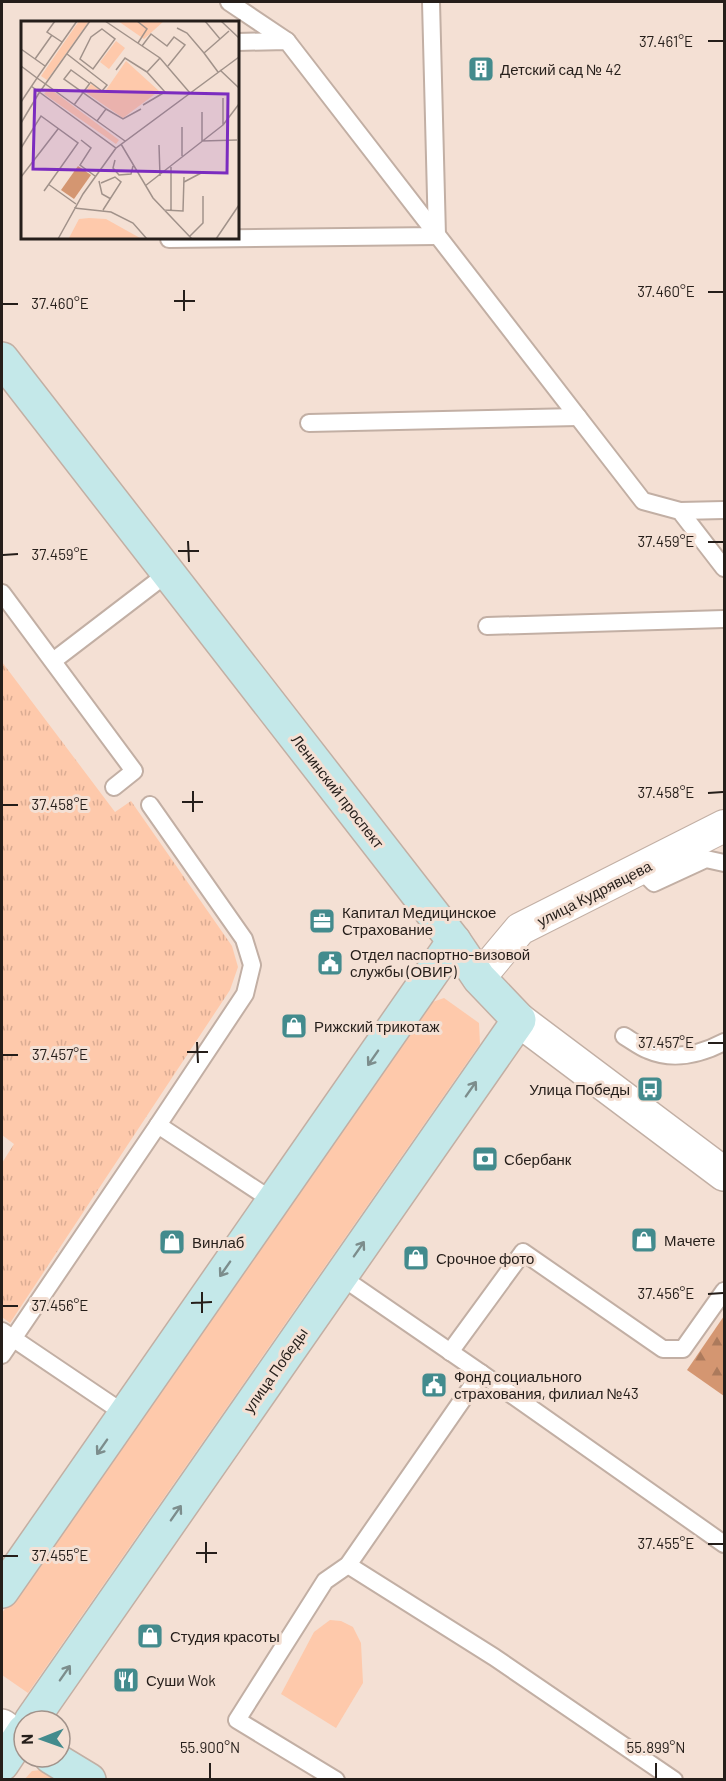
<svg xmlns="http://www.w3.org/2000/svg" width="726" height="1781" font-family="Barlow,sans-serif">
	<defs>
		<pattern id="grass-tufts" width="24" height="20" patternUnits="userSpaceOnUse" patternTransform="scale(1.5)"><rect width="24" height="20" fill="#fec9ab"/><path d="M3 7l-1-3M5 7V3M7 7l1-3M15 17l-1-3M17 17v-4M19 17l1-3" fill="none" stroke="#daac93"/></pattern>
		<pattern id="forest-firs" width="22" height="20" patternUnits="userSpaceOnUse" patternTransform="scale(1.5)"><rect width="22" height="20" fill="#d49671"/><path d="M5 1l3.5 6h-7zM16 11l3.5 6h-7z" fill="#ac7a5c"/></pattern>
	</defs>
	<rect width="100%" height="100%" fill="#f4e0d4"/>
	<polygon fill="url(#grass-tufts)" points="2,662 115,812 131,801 232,946 238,967 230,990 10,1323 2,1317 2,1163 14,1144 2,1135"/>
	<polygon fill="url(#forest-firs)" points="724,1316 724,1396 687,1370"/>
	<g fill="#fec9ab">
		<polygon points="444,998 479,1023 480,1044 28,1693 2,1675 2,1613 424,1005"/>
		<polygon points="330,1620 341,1621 353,1627 361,1643 363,1683 336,1728 281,1694 314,1632"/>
		<polygon points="41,1770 51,1773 61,1780 24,1780 32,1771"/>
	</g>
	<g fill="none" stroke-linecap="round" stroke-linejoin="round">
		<defs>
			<g id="service">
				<polyline points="229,2 287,41"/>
				<polyline points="237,42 287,41 643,501 680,511 724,568"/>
				<polyline points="169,239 437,236 431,2"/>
				<polyline points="309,423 578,417"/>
				<polyline points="680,511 724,510"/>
				<polyline points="2,593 134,771 114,787"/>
				<polyline points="487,626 724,619"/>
				<polyline points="53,661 168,573"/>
				<polyline points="150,805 244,939 252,965 245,994 158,1125"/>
				<polyline points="641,870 654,883 706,859 724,863"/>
				<path d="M624 1036C631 1040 640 1047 648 1050 673 1061 701 1054 724 1042"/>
				<polyline points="340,1276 481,1373"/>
				<polyline points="2,1331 125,1414"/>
				<polyline points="450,1352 523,1252 663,1349 683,1349 724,1291"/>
				<polyline points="2,1355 158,1125 273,1201"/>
				<polyline points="348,1565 494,1657 674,1780"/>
				<polyline points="336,1780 237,1720 325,1581 348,1565 481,1373 724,1544"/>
			</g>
			<polyline id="minor" points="479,978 520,929 724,826"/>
			<g id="tertiary">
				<polyline points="519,1020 724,1174"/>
				<polyline points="2,1726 19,1738"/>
			</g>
			<g id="secondary">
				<polyline points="2,359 454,941 479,978 519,1020 31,1721"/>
				<polyline points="2,1591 454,941"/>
				<polyline points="51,1757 89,1780"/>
				<polyline points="2,1764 24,1731"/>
			</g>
		</defs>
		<use href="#service" stroke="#c2afa4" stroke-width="20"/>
		<use href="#minor" stroke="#c2afa4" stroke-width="34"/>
		<use href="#tertiary" stroke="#c2afa4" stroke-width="36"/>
		<use href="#secondary" stroke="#c2afa4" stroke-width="36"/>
		<use href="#service" stroke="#fff" stroke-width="16"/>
		<use href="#minor" stroke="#fff" stroke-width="32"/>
		<use href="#tertiary" stroke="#fff" stroke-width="33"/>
		<use href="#secondary" stroke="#c4e8e9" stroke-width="33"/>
	</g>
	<defs><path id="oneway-shaft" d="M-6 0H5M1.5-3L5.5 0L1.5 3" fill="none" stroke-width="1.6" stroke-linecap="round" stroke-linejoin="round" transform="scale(1.5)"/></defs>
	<g stroke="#7c8d8c">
		<use href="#oneway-shaft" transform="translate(373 1058) rotate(125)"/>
		<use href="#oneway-shaft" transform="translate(471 1089) rotate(-55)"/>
		<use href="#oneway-shaft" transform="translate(359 1249) rotate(-55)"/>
		<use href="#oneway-shaft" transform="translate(225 1269) rotate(125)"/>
		<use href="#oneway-shaft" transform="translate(102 1447) rotate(125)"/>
		<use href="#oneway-shaft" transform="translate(176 1513) rotate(-55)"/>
		<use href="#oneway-shaft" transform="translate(65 1673) rotate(-55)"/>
	</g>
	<path fill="none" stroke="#251e1a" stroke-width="2" d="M708 41H723M184 290V311M708 292H723M174 301H195M3 304H18M188 541 189 562M708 542H723M178 551H199M3 555 18 554M193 791V812M708 793 723 792M182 802H203M3 805H18M197 1042 198 1063M708 1043H723M187 1052H208M3 1055H18M202 1292V1313M708 1294 723 1293M191 1303 212 1302M3 1306H18M206 1542V1563M708 1544H723M196 1553H217M3 1556H18M210 1763V1778M656 1763V1778"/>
	<defs>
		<symbol id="building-square" viewBox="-11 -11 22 22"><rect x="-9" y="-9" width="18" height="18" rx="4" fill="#438b8d" stroke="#f4e0d4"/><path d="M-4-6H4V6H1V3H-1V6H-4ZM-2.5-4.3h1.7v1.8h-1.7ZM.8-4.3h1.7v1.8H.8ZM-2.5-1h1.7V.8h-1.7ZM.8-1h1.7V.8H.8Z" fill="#fff"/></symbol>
		<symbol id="office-square" viewBox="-11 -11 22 22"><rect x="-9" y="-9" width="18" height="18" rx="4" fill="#438b8d" stroke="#f4e0d4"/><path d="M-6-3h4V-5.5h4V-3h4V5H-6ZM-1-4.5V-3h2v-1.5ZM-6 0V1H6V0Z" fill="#fff"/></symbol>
		<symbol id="civic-square" viewBox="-11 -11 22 22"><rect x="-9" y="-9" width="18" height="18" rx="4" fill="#438b8d" stroke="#f4e0d4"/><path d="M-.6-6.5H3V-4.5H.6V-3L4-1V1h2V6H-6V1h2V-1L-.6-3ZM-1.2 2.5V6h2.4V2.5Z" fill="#fff"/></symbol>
		<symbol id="shop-square" viewBox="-11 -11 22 22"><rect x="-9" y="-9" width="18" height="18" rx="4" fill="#438b8d" stroke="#f4e0d4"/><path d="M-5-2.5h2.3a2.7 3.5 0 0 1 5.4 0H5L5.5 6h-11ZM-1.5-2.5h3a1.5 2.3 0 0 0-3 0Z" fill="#fff"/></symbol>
		<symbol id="bus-square" viewBox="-11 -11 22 22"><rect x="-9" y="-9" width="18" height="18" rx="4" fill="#438b8d" stroke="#f4e0d4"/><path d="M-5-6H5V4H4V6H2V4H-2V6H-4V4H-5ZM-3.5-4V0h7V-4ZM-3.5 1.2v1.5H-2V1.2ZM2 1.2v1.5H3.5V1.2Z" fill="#fff"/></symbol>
		<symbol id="bank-square" viewBox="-11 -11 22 22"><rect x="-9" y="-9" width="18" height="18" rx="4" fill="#438b8d" stroke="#f4e0d4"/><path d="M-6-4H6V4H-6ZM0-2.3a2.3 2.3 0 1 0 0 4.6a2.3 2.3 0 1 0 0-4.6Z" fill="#fff"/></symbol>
		<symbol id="restaurant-square" viewBox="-11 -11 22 22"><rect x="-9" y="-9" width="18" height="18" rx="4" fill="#438b8d" stroke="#f4e0d4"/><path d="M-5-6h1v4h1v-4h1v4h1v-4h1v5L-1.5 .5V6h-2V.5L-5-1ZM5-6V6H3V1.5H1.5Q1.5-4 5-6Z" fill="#fff"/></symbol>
	</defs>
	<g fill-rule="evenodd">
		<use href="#building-square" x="466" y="54" width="30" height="30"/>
		<use href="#office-square" x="307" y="906" width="30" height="30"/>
		<use href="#civic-square" x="315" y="948" width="30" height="30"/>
		<use href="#shop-square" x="279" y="1011" width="30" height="30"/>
		<use href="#bus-square" x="635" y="1074" width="30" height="30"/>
		<use href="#bank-square" x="470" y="1144" width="30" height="30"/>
		<use href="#shop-square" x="629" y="1225" width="30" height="30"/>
		<use href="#shop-square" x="157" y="1227" width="30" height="30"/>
		<use href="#shop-square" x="401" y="1243" width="30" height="30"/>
		<use href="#civic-square" x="419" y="1370" width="30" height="30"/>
		<use href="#shop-square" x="135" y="1621" width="30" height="30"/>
		<use href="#restaurant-square" x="111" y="1665" width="30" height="30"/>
	</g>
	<g text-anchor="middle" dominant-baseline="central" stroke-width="6" stroke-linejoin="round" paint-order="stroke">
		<g font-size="15" fill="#251e1a" stroke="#f4e0d4" text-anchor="start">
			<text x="500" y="69">Детский сад № 42</text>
			<text x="342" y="912">Капитал Медицинское<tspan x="342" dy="17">Страхование</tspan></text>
			<text x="350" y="954">Отдел паспортно-визовой<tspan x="350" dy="17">службы (ОВИР)</tspan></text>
			<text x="314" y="1026">Рижский трикотаж</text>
			<text x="630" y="1089" text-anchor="end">Улица Победы</text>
			<text x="504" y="1159">Сбербанк</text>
			<text x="664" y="1240">Мачете</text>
			<text x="192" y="1242">Винлаб</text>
			<text x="436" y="1258">Срочное фото</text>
			<text x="454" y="1376">Фонд социального<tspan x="454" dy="17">страхования, филиал №43</tspan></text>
			<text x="170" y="1636">Студия красоты</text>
			<text x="146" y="1680">Суши Wok</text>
		</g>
		<g font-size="15" fill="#251e1a" stroke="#f4e0d4">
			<text transform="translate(338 791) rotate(52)">Ленинский проспект</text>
			<text transform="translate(594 893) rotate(-27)">улица Кудрявцева</text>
			<text transform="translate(275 1370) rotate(-55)">улица Победы</text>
		</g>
	</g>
	<g transform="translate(21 21)">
		<rect width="218" height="218" fill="#f4e0d4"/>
		<path d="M105 40 138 70 102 97 64 71 70 63 83 72Z" fill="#fec9ab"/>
		<path d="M57 145 70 154 53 178 40 169Z" fill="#d49671"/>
		<path d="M58 0H68L26 59 20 55ZM97 0H143L123 18ZM95 20 104 27 88 48 79 41ZM28 67 98 119 95 123 23 73ZM68 197 85 198 119 217H48L58 198Z" fill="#fec9ab"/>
		<path fill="none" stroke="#a1928a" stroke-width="1.5" d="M34 0 26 11 41 21M84 0 139 37 169 72M116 0 126 8 117 22M184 0 199 18 208 10M200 0 218 17M156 7 166 12 183 32M81 8 94 18 72 48 59 38 70 16ZM121 25 130 13 146 25 153 16 164 24 147 45M0 28 24 45M46 33 86 64 81 70 69 61M14 38 31 14M0 45 16 57 56 0M95 49 104 37 126 51M199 49 218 67M197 51 183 32 199 18M68 62 50 49 43 58 85 88 76 100M10 65 95 127 218 36M18 72 69 0M0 81 16 57 104 120M53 84 69 62M122 84 144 71 126 51 139 37M85 88 102 98 120 88M181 91V120L216 119M0 102 18 72M202 104 218 83M161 106V135M60 119 70 127 59 144 74 155M100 123 132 177 171 218M138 124 139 155M0 127 20 95 57 122 23 170M94 139 92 147 98 154 110 153 112 145M150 146V190M0 156 37 108M78 160 81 173 90 178M163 161 182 151M80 162 94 156 100 161 82 189M27 163 55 183M124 165 202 104V77M53 187 90 191 112 202 126 218M143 189 162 190 163 156M169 215 182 202V175M37 218 62 173 95 127M195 218 218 184"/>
		<path fill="#7b2cbf" fill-opacity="0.15" stroke="#7b2cbf" stroke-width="3" d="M14 69 207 73 206 152 12 148Z"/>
		<rect width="218" height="218" fill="none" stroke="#251e1a" stroke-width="3"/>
	</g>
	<g font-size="15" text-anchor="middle" fill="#251e1a" stroke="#f4e0d4" stroke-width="6" stroke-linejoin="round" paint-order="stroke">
		<text x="666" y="47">37.461°E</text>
		<text x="666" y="297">37.460°E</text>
		<text x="60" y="309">37.460°E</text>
		<text x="666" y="547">37.459°E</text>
		<text x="60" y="560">37.459°E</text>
		<text x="666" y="798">37.458°E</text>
		<text x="60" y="810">37.458°E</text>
		<text x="666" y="1048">37.457°E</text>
		<text x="60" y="1060">37.457°E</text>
		<text x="666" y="1299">37.456°E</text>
		<text x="60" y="1311">37.456°E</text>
		<text x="666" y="1549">37.455°E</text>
		<text x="60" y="1561">37.455°E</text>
		<text x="210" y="1753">55.900°N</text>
		<text x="656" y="1753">55.899°N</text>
	</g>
	<rect width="726" height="1781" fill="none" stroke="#251e1a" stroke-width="6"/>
	<g transform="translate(42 1739) rotate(269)"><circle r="28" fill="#f4e0d4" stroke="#a1928a" stroke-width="1.5"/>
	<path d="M0-4.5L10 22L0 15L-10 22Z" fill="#438b8d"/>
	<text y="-9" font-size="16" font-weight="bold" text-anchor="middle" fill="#251e1a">N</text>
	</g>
</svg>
